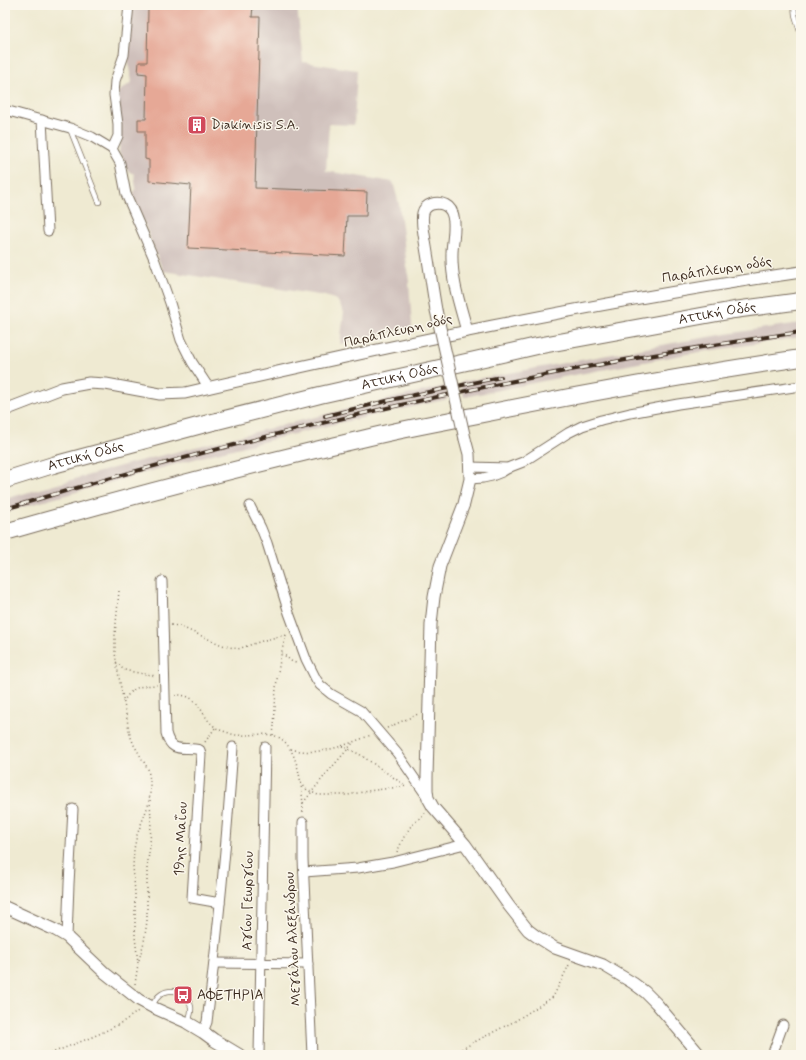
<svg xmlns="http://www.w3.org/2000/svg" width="806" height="1060" font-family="Mynerve,sans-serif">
	<rect width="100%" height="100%" fill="#fbf7ec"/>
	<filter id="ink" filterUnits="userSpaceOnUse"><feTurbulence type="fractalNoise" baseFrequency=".025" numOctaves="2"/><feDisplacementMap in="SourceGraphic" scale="8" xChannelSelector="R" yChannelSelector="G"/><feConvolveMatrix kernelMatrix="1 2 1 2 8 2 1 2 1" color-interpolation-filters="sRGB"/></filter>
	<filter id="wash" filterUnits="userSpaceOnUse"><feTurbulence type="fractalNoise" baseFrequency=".012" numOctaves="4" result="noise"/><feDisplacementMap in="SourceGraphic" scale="16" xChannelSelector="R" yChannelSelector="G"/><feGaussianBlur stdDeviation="0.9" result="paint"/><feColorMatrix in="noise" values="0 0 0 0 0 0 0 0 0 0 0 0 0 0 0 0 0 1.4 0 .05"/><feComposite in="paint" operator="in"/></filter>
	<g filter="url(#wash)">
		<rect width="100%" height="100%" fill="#efead2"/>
		<g fill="#cfc0bb">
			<polygon points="132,5 297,5 303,62 357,70 354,125 329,124 326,171 393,182 399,204 409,282 412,327 340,344 344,312 337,300 325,296 163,271 133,195 136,188 134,174 128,171 124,164 123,159 119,153 121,128 117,93 132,82 128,59"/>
			<polygon points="801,323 801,337 687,354 558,378 464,397 460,382 673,343 726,334"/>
			<polygon points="445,386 448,399 339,423 212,454 30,505 5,513 5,499 128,464 327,414"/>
		</g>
		<g id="blocks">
			<polygon fill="#e6a896" points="144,5 253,5 252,17 260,17 255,188 367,192 366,216 347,216 345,256 188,248 191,185 149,181 149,160 145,159 145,131 138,131 138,119 146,119 147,74 138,73 139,62 147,62 148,9 143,9"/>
		</g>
	</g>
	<g filter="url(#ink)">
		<use href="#blocks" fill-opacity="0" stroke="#7a6d5d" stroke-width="1"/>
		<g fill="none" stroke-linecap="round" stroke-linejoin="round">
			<defs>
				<g id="service">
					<polyline points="794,5 795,15 801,35"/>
					<polyline points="70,129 99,202"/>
					<path d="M152 1006C154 1003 155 1000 157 998 168 985 188 991 191 1007 192 1013 189 1018 188 1023"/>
				</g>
				<g id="minor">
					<polyline points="5,110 70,128 92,137 112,149 120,163 126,194 155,261 170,303 181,340 192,362 209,388"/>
					<polyline points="42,120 48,231"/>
					<polyline points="112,149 118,136 118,124 114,95 115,81 124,55 129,5"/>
					<polyline points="470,467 509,468"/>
					<polyline points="470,479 483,478 492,476 502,472 510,467 523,462 568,433 582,426 601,420 630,413 678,404 801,386"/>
					<polyline points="250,506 261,528 267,543 289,613 306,659 316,679 320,685 331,694 361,711 397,753 428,798"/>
					<path d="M162 581 166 733C172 756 185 745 200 750L201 754 192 898 220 903"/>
					<polyline points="303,822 303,859 312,1055"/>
					<polyline points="304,872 358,868 393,862 465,844"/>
					<polyline points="67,937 69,884 73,809"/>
					<polyline points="214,963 308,964"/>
					<path d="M203 1032 207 1022C218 931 227 839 233 747"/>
					<polyline points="259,1055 265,747"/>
					<polyline points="772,1055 783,1025"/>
				</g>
				<g id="tertiary">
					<path d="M436 310C432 287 429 264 425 241 424 232 421 222 423 213 425 204 437 201 445 205 460 212 452 241 452 253 451 280 460 305 467 331"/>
					<path d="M5 410 62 388 89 383 106 384 160 394 185 393C389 346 594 302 801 272"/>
					<polyline points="465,439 469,454 470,479 464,504 440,566 434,597 431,624 427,777 427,790 428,798 433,807 465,844 509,906 528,930 536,936 555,948 603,965 633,983 645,992 656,1003 700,1055"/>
					<polyline points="5,907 55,930 67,937 105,973 139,1000 152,1007 188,1023"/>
				</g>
				<polyline id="secondary" points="188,1023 203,1032 214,1040 239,1055"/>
				<g id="motorway">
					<path id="s1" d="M5 480 53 465 209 423 320 395 537 346 734 310 801 301"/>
					<path d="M5 532C124 498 245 466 366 438 403 429 441 422 478 415 585 393 693 374 801 358"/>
				</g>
			</defs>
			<use href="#service" stroke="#7a6d5d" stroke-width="6"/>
			<use href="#minor" stroke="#7a6d5d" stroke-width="11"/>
			<use href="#tertiary" stroke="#7a6d5d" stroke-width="13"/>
			<use href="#secondary" stroke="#7a6d5d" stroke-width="14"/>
			<use href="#motorway" stroke="#7a6d5d" stroke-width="18"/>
			<g stroke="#7a6d5d" stroke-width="1.5" stroke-dasharray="1 3" stroke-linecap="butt">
				<polyline points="119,591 115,634 115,653 118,672 130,735 134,745 148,769 150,780 150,795 148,806 137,835 134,849 133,866 135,893 135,937 138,963"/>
				<polyline points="171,625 179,626 222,645 238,649 265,640 288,634"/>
				<polyline points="282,653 291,661 298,664"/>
				<path d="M116 662C119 664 121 667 123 669 128 672 148 674 155 676"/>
				<path d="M175 695C201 694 199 715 215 727 217 729 220 730 223 731 227 732 231 734 235 735 246 736 259 733 271 735 299 738 303 792 303 813"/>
				<path d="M123 702C133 686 139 686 157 685"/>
				<polyline points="387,728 418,714"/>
				<path d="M273 735C275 719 275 704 276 688 278 670 281 652 286 635"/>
				<polyline points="205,742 215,728"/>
				<polyline points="342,746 359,754 406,786"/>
				<path d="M291 749C319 757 345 745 371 735"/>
				<polyline points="301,783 307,790 318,795 348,795 368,791 408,786"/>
				<polyline points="303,803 326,774 353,743"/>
				<polyline points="397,852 404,837 411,826 425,813"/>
				<polyline points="139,960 144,942 147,921 147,867 150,846 151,822 150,799"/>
				<polyline points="135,984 138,964"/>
				<path d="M47 1055C78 1042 112 1032 138 1011"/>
				<polyline points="451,1055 480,1039 515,1021 553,997 570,963"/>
			</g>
			<use href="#service" stroke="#fff" stroke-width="4.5"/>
			<use href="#minor" stroke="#fff" stroke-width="9"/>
			<use href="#tertiary" stroke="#fff" stroke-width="11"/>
			<use href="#secondary" stroke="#fff" stroke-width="12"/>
			<use href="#motorway" stroke="#fff" stroke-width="16"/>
			<defs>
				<g id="rail">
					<polyline points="325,416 395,399 501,377"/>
					<path d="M5 509C265 430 532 370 801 332"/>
				</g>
			</defs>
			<use href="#rail" stroke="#3b2a1e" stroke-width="4"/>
			<use href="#rail" stroke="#fbf7ec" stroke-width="2.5" stroke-dasharray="8" stroke-linecap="butt"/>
			<defs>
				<polyline id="tertiary-bridge" points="436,310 465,439"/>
			</defs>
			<use href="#tertiary-bridge" stroke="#7a6d5d" stroke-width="13" stroke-linecap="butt"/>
			<use href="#tertiary-bridge" stroke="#fff" stroke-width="11"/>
		</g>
	</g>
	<defs>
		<symbol id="building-square" viewBox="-11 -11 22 22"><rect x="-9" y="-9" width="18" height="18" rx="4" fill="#d1495b" stroke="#fbf7ec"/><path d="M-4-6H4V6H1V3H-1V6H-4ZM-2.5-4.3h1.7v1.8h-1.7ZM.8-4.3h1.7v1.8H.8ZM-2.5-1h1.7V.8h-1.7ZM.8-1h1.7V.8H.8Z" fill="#fff"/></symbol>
		<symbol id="bus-square" viewBox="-11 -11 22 22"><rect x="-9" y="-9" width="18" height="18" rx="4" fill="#d1495b" stroke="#fbf7ec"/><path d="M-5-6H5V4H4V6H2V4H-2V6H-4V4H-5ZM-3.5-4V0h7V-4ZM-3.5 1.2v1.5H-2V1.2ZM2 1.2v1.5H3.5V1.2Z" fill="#fff"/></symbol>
	</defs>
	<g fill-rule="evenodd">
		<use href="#building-square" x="186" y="114" width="22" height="22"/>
		<use href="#bus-square" x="172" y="984" width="22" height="22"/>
	</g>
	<g text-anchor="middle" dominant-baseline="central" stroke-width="3" stroke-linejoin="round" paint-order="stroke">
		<g font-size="14" fill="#3b2a1e" stroke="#fbf7ec" text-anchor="start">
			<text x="211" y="125">Diakinisis S.A.</text>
			<text x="197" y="995">ΑΦΕΤΗΡΙΑ</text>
		</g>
		<g font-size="14" fill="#3b2a1e" stroke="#fbf7ec">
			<text transform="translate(717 270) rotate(-9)">Παράπλευρη οδός</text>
			<text stroke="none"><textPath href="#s1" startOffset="732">Αττική Οδός</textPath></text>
			<text transform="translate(398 331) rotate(-13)">Παράπλευρη οδός</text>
			<text stroke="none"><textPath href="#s1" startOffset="408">Αττική Οδός</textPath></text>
			<text stroke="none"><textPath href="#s1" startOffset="84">Αττική Οδός</textPath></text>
			<text transform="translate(181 839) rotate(-87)">19ης Μαΐου</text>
			<text transform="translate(248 901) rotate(-89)">Αγίου Γεωργίου</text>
			<text transform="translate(293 939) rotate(-93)">Μεγάλου Αλεξάνδρου</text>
		</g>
	</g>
	<rect width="806" height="1060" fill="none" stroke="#fbf7ec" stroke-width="20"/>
</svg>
